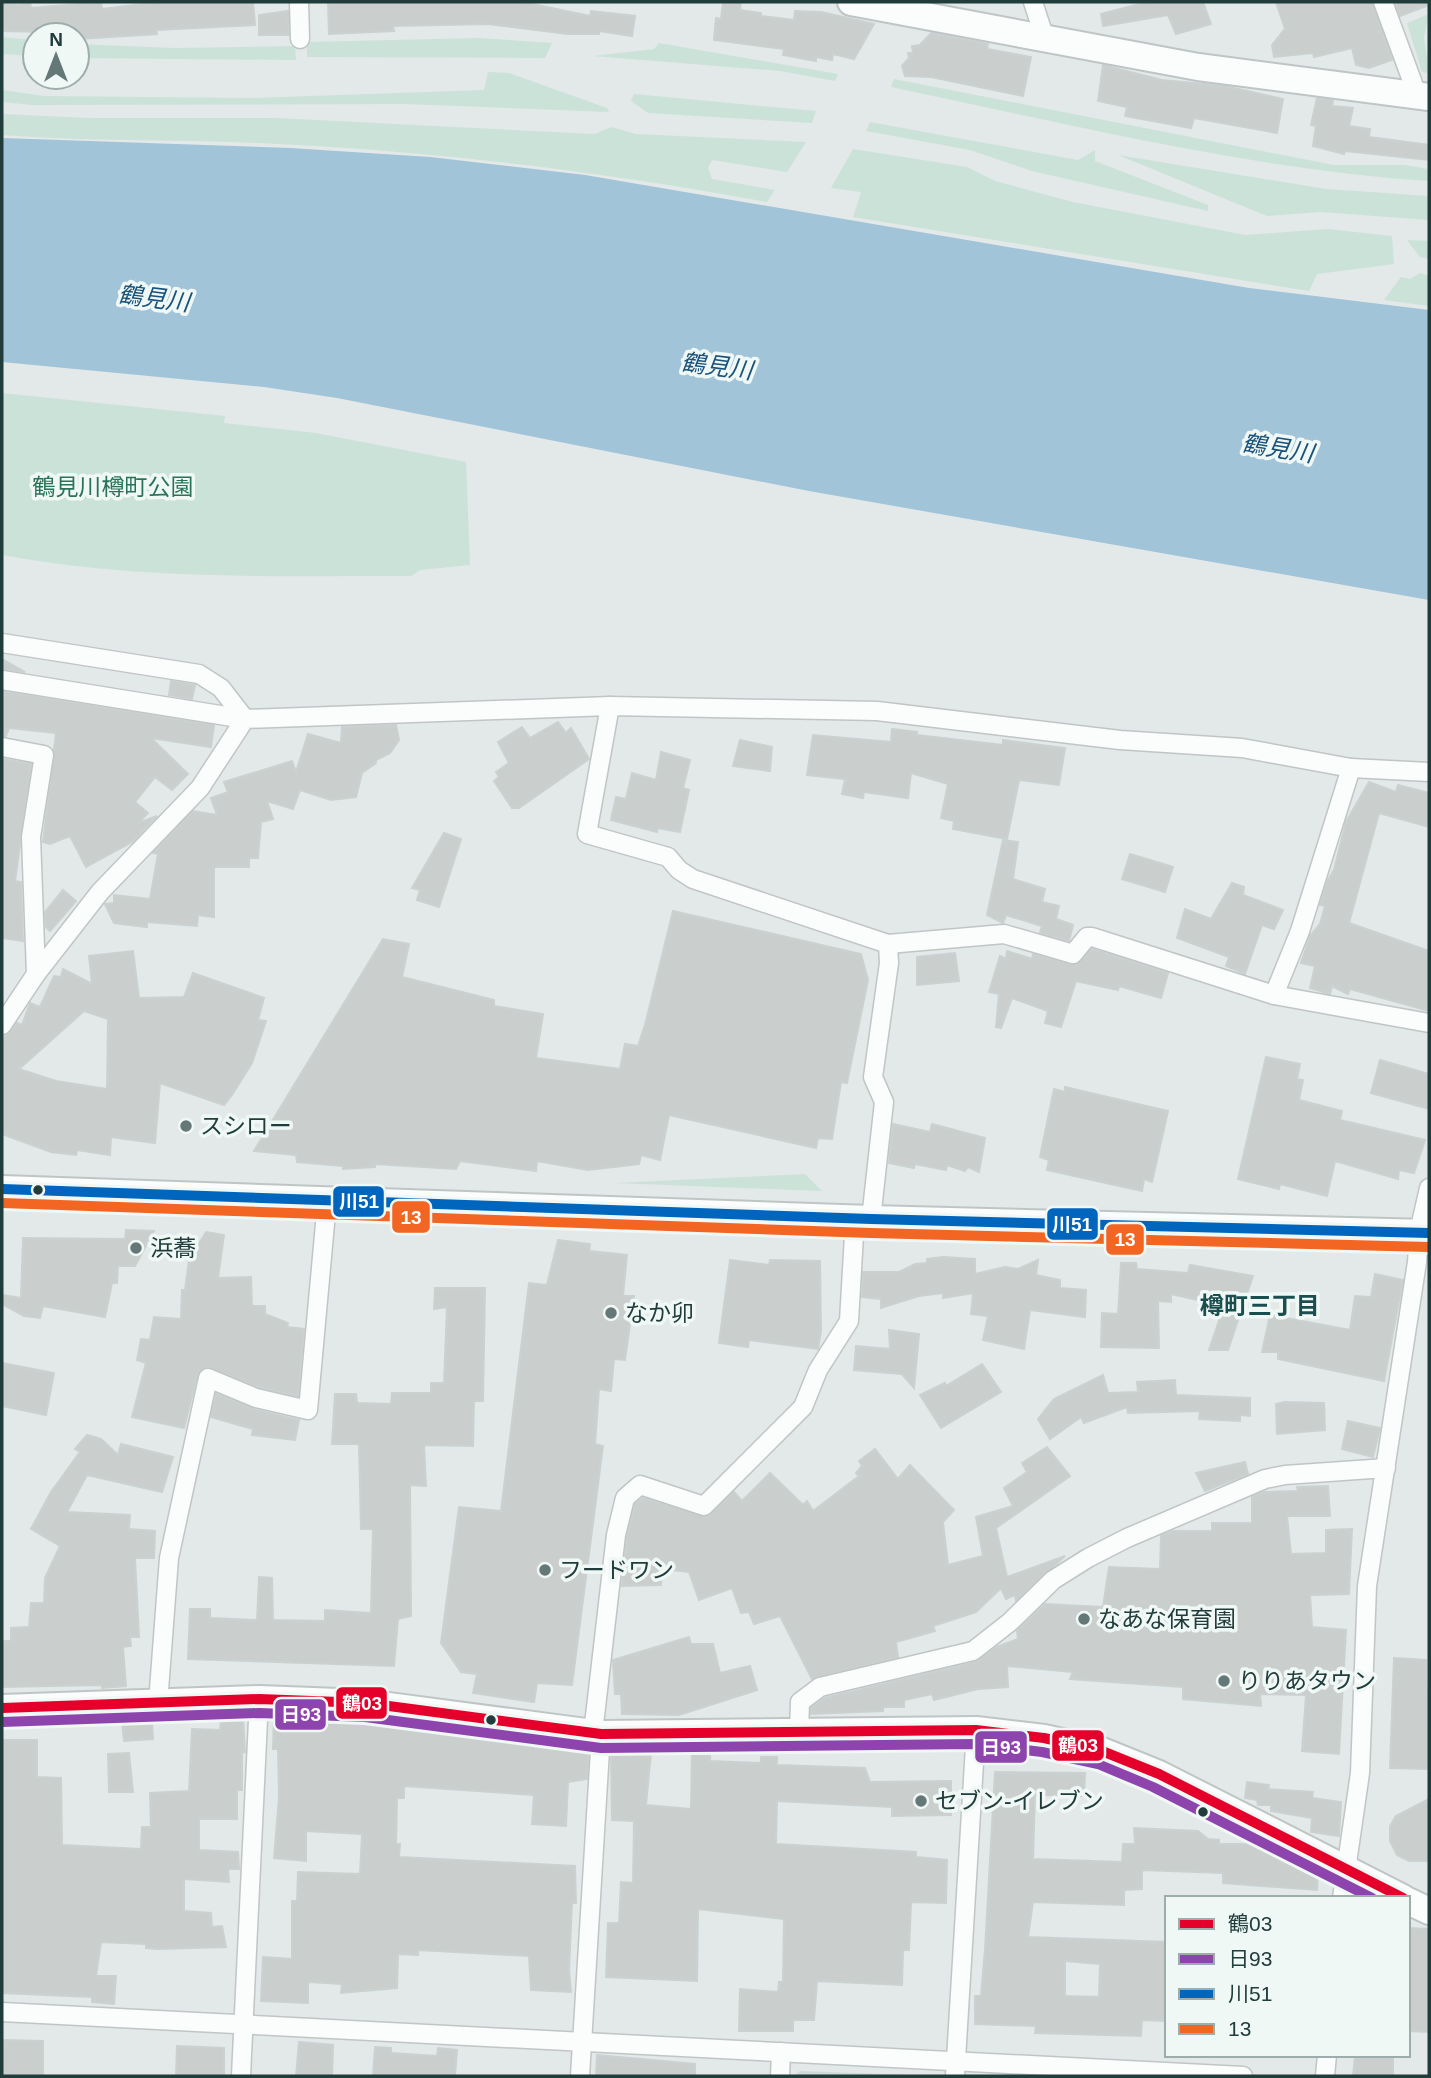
<svg xmlns="http://www.w3.org/2000/svg" width="1431" height="2078" font-family="Helvetica,'Noto Sans JP',sans-serif">
	<rect width="100%" height="100%" fill="#e3e8e8"/>
	<polygon fill="#d0dad8" points="800,2071 937,2076 794,2076"/>
	<g fill="#cbe2d8">
		<polygon points="1429,14 1424,37 1429,73 1422,72 1407,23"/>
		<polygon points="2,37 35,40 35,56 2,54"/>
		<polygon points="479,38 552,43 545,58 307,57 307,42"/>
		<polygon points="659,43 838,74 835,81 780,71 593,56 654,49"/>
		<polygon points="77,44 175,48 295,46 296,60 77,58"/>
		<polygon points="488,72 509,73 607,108 609,112 405,104 32,105 2,102 2,90 44,96 251,98 484,90"/>
		<path d="M894 79 1334 165H1404L1429 169V181C1248 169 1068 124 891 87Z"/>
		<polygon points="634,94 816,111 812,123 648,113 631,101"/>
		<path d="M2 114 91 118H276L595 134 611 127 636 134 806 142 787 172 712 160 708 168 712 179 775 190 767 202C605 172 443 152 278 144 186 139 93 142 2 135Z"/>
		<polygon points="870,122 1078,160 1095,150 1095,161 1208,205 1208,211 1032,171 970,150 866,131"/>
		<polygon points="853,149 967,167 995,181 1073,202 1245,235 1327,229 1392,236 1394,264 1317,274 1309,291 853,217 861,192 831,188"/>
		<polygon points="1118,155 1326,189 1429,196 1429,220 1320,212 1267,216"/>
		<polygon points="1407,240 1429,241 1429,259 1420,257"/>
		<polygon points="1420,273 1429,276 1429,306 1384,300 1401,277 1410,279"/>
		<path d="M2 393 225 416 224 423 316 433 466 462 470 565 420 570 411 576C275 576 137 580 2 555Z"/>
		<polygon points="805,1174 822,1191 614,1183"/>
	</g>
	<polygon fill="#a1c4d9" points="2,138 290,148 430,157 585,175 1249,288 1429,310 1429,600 809,491 337,398 264,387 2,362"/>
	<g fill="#cacfce" stroke="#cbd1d1" stroke-width="2" fill-rule="evenodd">
		<polygon points="2,2 16,2 16,5 30,2 31,8 101,2 102,9 159,2 253,2 255,25 156,30 157,34 79,39 78,35 48,35 48,32 2,31"/>
		<polygon points="328,2 523,2 590,16 591,11 635,16 632,36 599,31 599,34 568,34 488,24 393,26 394,31 329,34"/>
		<polygon points="723,2 741,2 740,10 761,13 761,16 794,20 795,11 821,12 874,24 854,59 833,54 832,60 816,57 816,61 783,55 784,49 714,40 716,18 721,19"/>
		<polygon points="1147,2 1203,2 1211,24 1176,34 1168,15 1103,26 1101,14"/>
		<polygon points="1276,2 1372,2 1392,60 1369,68 1356,65 1352,48 1314,57 1313,53 1274,57 1272,45 1285,29"/>
		<polygon points="1395,2 1429,2 1429,5 1400,16"/>
		<polygon points="288,11 289,35 259,35 259,15"/>
		<polygon points="931,33 988,44 987,49 1031,57 1023,96 931,77 905,76 902,66 909,58 908,53 913,53 912,46 920,45"/>
		<polygon points="1103,65 1162,80 1225,86 1283,99 1277,133 1194,118 1191,128 1125,116 1127,107 1098,101"/>
		<polygon points="1317,98 1333,100 1332,106 1353,108 1349,126 1370,129 1369,137 1429,145 1429,160 1345,151 1344,154 1313,146 1316,126 1311,125"/>
		<polygon points="2,659 25,672 2,669"/>
		<polygon points="171,681 195,685 192,699 169,695"/>
		<polygon points="2,691 214,725 211,747 151,738 188,774 172,790 155,777 135,802 148,813 138,823 157,816 132,842 86,867 70,836 50,844 43,842 56,733 9,728 6,736 2,736"/>
		<polygon points="558,722 566,733 571,728 589,759 519,808 512,808 494,781 499,777 496,772 509,763 498,742 522,727 530,738"/>
		<polygon points="396,725 399,740 390,753 376,760 376,763 362,773 356,797 331,800 300,790 293,809 267,801 273,819 261,822 258,858 249,858 249,867 214,867 214,917 198,915 197,926 147,922 147,927 114,923 105,904 114,903 114,895 150,899 158,854 153,853 193,811 217,815 211,798 228,792 224,782 292,761 296,772 308,734 341,743 342,727"/>
		<polygon points="892,729 917,732 917,735 1003,745 1003,740 1065,748 1059,785 1019,780 1007,839 953,829 954,821 941,818 948,784 911,773 908,798 864,792 863,798 842,794 845,779 807,775 813,735 891,742"/>
		<polygon points="740,740 772,747 770,771 733,766"/>
		<polygon points="661,752 690,760 683,788 689,790 680,832 658,828 657,832 611,820 616,797 626,799 632,773 656,780"/>
		<polygon points="2,759 31,764 15,881 21,882 23,941 2,938"/>
		<polygon points="1369,782 1396,792 1398,785 1429,793 1429,827 1379,813 1349,923 1429,951 1429,1011 1350,989 1348,994 1332,986 1330,994 1310,988 1315,966 1301,963 1310,936 1320,924 1325,906 1320,905 1328,880 1334,870 1346,822"/>
		<polygon points="444,833 461,839 439,907 417,900 420,890 412,888"/>
		<polygon points="1003,840 1018,842 1013,879 1045,889 1042,902 1059,906 1056,919 1073,925 1069,941 1040,933 1042,926 1006,915 1003,923 987,915"/>
		<polygon points="1130,854 1173,867 1165,892 1122,879"/>
		<polygon points="1232,883 1244,887 1243,895 1283,910 1274,929 1262,925 1245,974 1226,966 1229,957 1177,938 1185,909 1211,919"/>
		<polygon points="63,890 76,901 50,931 46,927 45,912"/>
		<polygon points="673,911 861,954 868,980 847,1083 841,1082 832,1139 818,1138 816,1148 669,1115 660,1160 641,1155 639,1164 588,1170 537,1161 536,1171 460,1161 456,1169 375,1164 375,1167 343,1169 343,1166 297,1162 296,1155 254,1151 383,939 409,944 402,977 494,1000 494,1006 543,1014 536,1058 620,1069 625,1044 638,1046 645,1025"/>
		<polygon points="1092,949 1168,973 1161,998 1119,986 1118,990 1076,981 1061,1027 1045,1023 1048,1011 1012,998 1001,1028 996,1027 999,994 989,992 1000,956 1006,959 1007,951 1032,959 1033,954 1076,965"/>
		<path d="M133 951 139 998 184 997 193 973 264 998 258 1020 266 1021 252 1063 232 1095 224 1105 160 1083 155 1143 111 1137 110 1155 77 1150 76 1155 51 1152 2 1134V1042L5 1036 17 1023 22 1025 30 1003 40 1007 54 976 61 977 63 969 92 984 89 956ZM84 1011 108 1019 107 1089 56 1081 19 1069Z"/>
		<polygon points="955,953 959,981 917,985 917,957"/>
		<polygon points="1266,1057 1300,1064 1297,1079 1303,1080 1299,1100 1342,1111 1340,1120 1425,1140 1414,1173 1399,1170 1398,1179 1335,1161 1327,1196 1280,1184 1279,1189 1238,1179"/>
		<polygon points="1380,1060 1429,1074 1429,1109 1371,1093"/>
		<polygon points="1065,1087 1168,1111 1152,1182 1144,1179 1142,1191 1047,1170 1049,1160 1040,1157 1054,1089 1065,1092"/>
		<polygon points="893,1124 930,1132 932,1124 985,1138 979,1172 968,1167 965,1171 947,1165 946,1170 915,1164 914,1168 889,1163"/>
		<polygon points="126,1230 154,1231 135,1266 118,1266 117,1283 112,1283 105,1317 43,1306 40,1318 24,1316 2,1304 2,1295 21,1298 23,1238 125,1239"/>
		<polygon points="206,1232 224,1235 218,1278 251,1277 252,1306 265,1306 265,1314 288,1323 287,1327 304,1329 298,1396 259,1387 207,1367 197,1376 184,1428 132,1417 146,1363 137,1360 141,1339 150,1340 154,1317 181,1319 182,1290 185,1290 189,1260"/>
		<polygon points="558,1240 590,1244 589,1251 627,1255 623,1296 634,1296 625,1360 614,1359 611,1391 599,1389 595,1444 603,1446 572,1685 537,1683 534,1702 473,1693 477,1674 461,1672 441,1643 459,1507 501,1511 529,1283 547,1285"/>
		<polygon points="943,1257 975,1259 975,1274 1005,1267 1018,1269 1038,1260 1036,1275 1060,1280 1060,1288 1086,1290 1085,1317 1030,1310 1024,1349 983,1340 988,1316 971,1314 973,1293 943,1298 943,1293 919,1296 881,1308 881,1299 862,1297 863,1272 899,1272 915,1264 927,1263 927,1259"/>
		<polygon points="730,1260 769,1265 770,1260 820,1261 821,1331 818,1349 749,1340 748,1347 719,1343"/>
		<polygon points="1121,1263 1136,1263 1137,1269 1188,1273 1190,1265 1253,1276 1228,1350 1209,1350 1224,1306 1171,1294 1171,1302 1158,1301 1159,1348 1101,1347 1102,1313 1118,1314"/>
		<polygon points="1375,1274 1403,1280 1384,1381 1278,1359 1278,1352 1262,1352 1270,1315 1350,1330 1355,1296 1371,1297"/>
		<polygon points="435,1288 485,1288 483,1401 474,1401 473,1446 424,1445 426,1486 410,1485 411,1616 398,1619 394,1666 188,1659 190,1609 210,1609 210,1618 257,1620 259,1577 272,1578 273,1620 325,1621 325,1610 371,1613 373,1529 361,1529 359,1444 332,1444 335,1394 356,1394 357,1403 391,1404 392,1393 431,1393 431,1383 444,1383 447,1307 434,1309"/>
		<polygon points="889,1330 919,1334 914,1388 902,1374 854,1370 856,1346 890,1349"/>
		<polygon points="2,1363 54,1373 46,1415 2,1406"/>
		<polygon points="982,1364 1001,1392 941,1428 920,1395 945,1383 946,1386"/>
		<polygon points="1103,1375 1108,1393 1138,1392 1137,1382 1175,1380 1176,1395 1250,1398 1250,1416 1240,1415 1240,1421 1199,1419 1200,1411 1128,1413 1127,1407 1084,1423 1081,1417 1050,1439 1038,1419 1054,1399"/>
		<polygon points="216,1394 253,1409 299,1420 295,1440 252,1435 253,1429 211,1417"/>
		<polygon points="1285,1402 1324,1403 1325,1430 1277,1434 1276,1404"/>
		<polygon points="1348,1421 1380,1428 1373,1457 1342,1449"/>
		<polygon points="87,1435 101,1439 118,1455 121,1444 173,1457 162,1492 87,1475 67,1512 130,1515 129,1529 155,1531 154,1558 135,1558 139,1637 130,1637 131,1646 123,1647 126,1686 102,1688 102,1685 2,1687 2,1641 11,1641 11,1628 29,1627 31,1603 44,1603 45,1578 60,1546 31,1529 51,1492 80,1452 75,1449"/>
		<polygon points="1047,1447 1070,1476 996,1528 1007,1577 1065,1556 1016,1601 1015,1595 1006,1599 1001,1588 976,1612 933,1626 935,1631 896,1642 898,1657 812,1679 780,1616 754,1624 749,1612 741,1613 732,1588 699,1600 689,1572 662,1569 661,1585 622,1586 627,1537 635,1504 643,1498 708,1517 734,1492 742,1501 770,1473 803,1505 807,1501 813,1511 859,1476 856,1473 862,1466 859,1461 875,1449 898,1479 910,1465 954,1510 943,1522 948,1565 983,1556 976,1517 1013,1506 1004,1488 1027,1472 1022,1463"/>
		<polygon points="1245,1462 1248,1474 1205,1491 1196,1473"/>
		<polygon points="1328,1486 1330,1516 1287,1516 1291,1554 1326,1553 1326,1530 1352,1529 1349,1594 1310,1595 1312,1627 1346,1630 1339,1754 1302,1751 1306,1695 1260,1694 1261,1706 1183,1699 1183,1687 1070,1679 1073,1672 1007,1666 1008,1687 978,1689 934,1700 932,1694 904,1700 904,1707 883,1707 883,1711 811,1714 811,1708 825,1698 976,1662 997,1647 1018,1639 1017,1631 1045,1604 1103,1607 1109,1567 1160,1569 1161,1536 1173,1531 1212,1531 1212,1523 1252,1523 1252,1497 1264,1492 1298,1491 1297,1487"/>
		<polygon points="689,1637 691,1644 713,1644 720,1673 750,1666 757,1690 679,1715 622,1714 621,1694 615,1694 613,1660"/>
		<polygon points="1394,1658 1426,1660 1429,1769 1390,1768"/>
		<polygon points="274,1715 373,1720 589,1750 587,1779 568,1782 566,1826 532,1824 534,1795 404,1786 404,1798 397,1798 396,1844 400,1844 399,1857 575,1866 576,1903 572,1903 569,1970 571,1992 531,1990 529,1956 418,1950 418,1955 398,1954 397,1988 341,1993 342,1984 308,1982 308,2003 261,2001 263,1957 292,1959 292,1901 297,1901 298,1872 360,1874 362,1834 306,1831 306,1861 274,1858 279,1797 278,1749 273,1749"/>
		<polygon points="243,1718 245,1752 242,1753 242,1790 237,1790 237,1819 199,1819 199,1850 238,1852 239,1869 228,1869 229,1882 184,1879 184,1911 211,1913 212,1927 222,1926 226,1947 157,1949 146,1948 146,1944 101,1942 96,1976 116,1976 114,2004 92,2002 92,1997 2,1993 2,1740 37,1740 37,1777 61,1778 62,1845 141,1849 142,1827 151,1827 150,1793 189,1791 192,1729 220,1730 221,1719"/>
		<polygon points="152,1722 153,1739 124,1741 122,1723"/>
		<polygon points="611,1751 651,1753 646,1805 691,1809 692,1753 710,1752 710,1761 761,1763 761,1757 777,1757 777,1765 865,1768 870,1782 951,1781 951,1815 892,1816 892,1807 777,1801 776,1844 916,1852 916,1857 947,1860 946,1903 911,1902 909,1950 903,1950 902,1985 817,1981 814,2020 793,2020 793,2031 739,2031 740,1989 778,1992 779,1982 783,1982 784,1919 698,1909 697,1981 606,1977 608,1923 619,1923 621,1882 633,1883 634,1821 612,1820"/>
		<polygon points="129,1753 133,1792 109,1792 108,1754"/>
		<path d="M995 1772 1085 1773 1084 1796 1035 1795 1033 1859 1122 1862 1123 1844H1135L1134 1828 1198 1831 1208 1839 1219 1840V1844H1253V1839L1318 1872 1317 1890 1223 1883V1873L1142 1870V1889L1124 1890V1905L1033 1902 1028 1937 1167 1942V2021L1142 2020 1141 2036 1035 2033 1036 2026 975 2024V1996H981L985 1949ZM1065 1961 1100 1964 1099 1997 1065 1996Z"/>
		<polygon points="1247,1782 1269,1785 1268,1789 1313,1792 1312,1798 1341,1802 1339,1836 1311,1832 1312,1818 1271,1811 1271,1805 1258,1805 1257,1800 1245,1798"/>
		<polygon points="1429,1799 1429,1861 1409,1861 1397,1855 1390,1841 1390,1826 1396,1816"/>
		<polygon points="1408,1928 1429,1929 1429,2032 1408,2031"/>
		<polygon points="2,2040 43,2041 43,2076 2,2076"/>
		<polygon points="299,2042 333,2045 332,2076 296,2076"/>
		<polygon points="177,2046 224,2048 224,2076 176,2076"/>
		<polygon points="375,2047 391,2048 391,2053 437,2056 438,2048 457,2050 455,2076 373,2076"/>
		<polygon points="597,2055 695,2064 695,2076 596,2076"/>
		<polygon points="1393,2055 1393,2076 1353,2076 1355,2056"/>
	</g>
	<g fill="none" stroke-linecap="round" stroke-linejoin="round">
		<defs>
			<g id="street">
				<polyline points="299,2 300,39"/>
				<polyline points="1033,2 1045,39"/>
				<polyline points="1383,2 1418,97"/>
				<polyline points="2,643 199,674 221,688 245,719"/>
				<polyline points="2,680 245,719"/>
				<polyline points="610,706 587,834 668,857 679,870 693,879 888,944 889,963 873,1077 884,1102 871,1219"/>
				<polyline points="2,747 44,755 31,837 36,974"/>
				<polyline points="888,944 1004,934 1073,954 1087,937 1092,937 1274,995 1429,1023"/>
				<polyline points="1274,995 1300,931 1351,768"/>
				<polyline points="2,1025 36,974 100,892 200,788 245,719 610,706 877,711 1120,740 1242,748 1351,768 1429,772"/>
				<polyline points="158,1703 169,1558 208,1378 256,1398 308,1410 327,1202"/>
				<polyline points="799,1732 800,1702 820,1687 973,1651 1010,1622 1053,1580 1088,1558 1127,1538 1265,1479 1285,1475 1386,1468"/>
				<polyline points="593,1733 616,1535 625,1498 640,1485 704,1506 803,1407 818,1370 849,1321 855,1218"/>
				<polyline points="1342,1898 1360,1773 1367,1586 1417,1262 1419,1232 1429,1188"/>
				<polyline points="2,2012 1243,2076"/>
				<polyline points="241,2076 259,1699"/>
				<polyline points="580,2076 601,1734"/>
				<polyline points="780,2076 781,2052"/>
				<polyline points="955,2076 976,1730"/>
				<polyline points="1325,2076 1327,2055"/>
			</g>
			<g id="secondary">
				<polyline points="851,2 1198,67 1429,97"/>
				<polyline points="2,1189 871,1219 1429,1233"/>
				<polyline points="2,1708 259,1699 366,1703 601,1734 976,1730 1044,1738 1102,1751 1159,1774 1403,1898"/>
				<polyline points="1408,1901 1429,1911"/>
			</g>
		</defs>
		<use href="#street" stroke="#c0c5c5" stroke-width="21"/>
		<use href="#secondary" stroke="#bec6c5" stroke-width="30"/>
		<use href="#street" stroke="#fbfcfc" stroke-width="18"/>
		<use href="#secondary" stroke="#fbfcfc" stroke-width="26"/>
		<defs>
			<polyline id="bus-1" points="2,1708 259,1699 366,1703 601,1734 976,1730 1044,1738 1102,1751 1159,1774 1403,1898"/>
			<polyline id="bus-2" points="2,1722 259,1713 365,1717 601,1748 975,1744 1042,1752 1098,1764 1153,1787 1372,1898"/>
			<polyline id="bus-3" points="2,1189 871,1219 1429,1233"/>
			<polyline id="bus-4" points="2,1203 871,1233 1429,1247"/>
		</defs>
		<use href="#bus-1" stroke="#f0f8f6" stroke-width="16"/>
		<use href="#bus-2" stroke="#f0f8f6" stroke-width="16"/>
		<use href="#bus-3" stroke="#f0f8f6" stroke-width="16"/>
		<use href="#bus-4" stroke="#f0f8f6" stroke-width="16"/>
		<use href="#bus-1" stroke="#e4002b" stroke-width="10"/>
		<use href="#bus-2" stroke="#8e44ad" stroke-width="10"/>
		<use href="#bus-3" stroke="#0065bd" stroke-width="10"/>
		<use href="#bus-4" stroke="#f26522" stroke-width="10"/>
	</g>
	<g fill="#647878" stroke="#f0f8f6" stroke-width="2.5">
		<circle cx="186" cy="1126" r="7"/>
		<circle cx="136" cy="1248" r="7"/>
		<circle cx="611" cy="1313" r="7"/>
		<circle cx="545" cy="1570" r="7"/>
		<circle cx="1084" cy="1619" r="7"/>
		<circle cx="1224" cy="1681" r="7"/>
		<circle cx="921" cy="1801" r="7"/>
	</g>
	<g fill="#203c3b" stroke="#f0f8f6" stroke-width="2.5">
		<circle cx="38" cy="1190" r="6"/>
		<circle cx="491" cy="1720" r="6"/>
		<circle cx="1203" cy="1812" r="6"/>
	</g>
	<g text-anchor="middle" dominant-baseline="central" stroke-width="7" stroke-linejoin="round" paint-order="stroke">
		<g font-size="23" fill="#297458" stroke="#f0f8f6">
			<text x="113" y="487">鶴見川樽町公園</text>
		</g>
		<g font-size="23" fill="#203c3b" stroke="#f0f8f6" text-anchor="start">
			<text x="200" y="1126">スシロー</text>
			<text x="150" y="1248">浜蕎</text>
			<text x="625" y="1313">なか卯</text>
			<text x="559" y="1570">フードワン</text>
			<text x="1098" y="1619">なあな保育園</text>
			<text x="1238" y="1681">りりあタウン</text>
			<text x="935" y="1801">セブン-イレブン</text>
		</g>
		<g font-size="24" font-style="italic" fill="#19527a" stroke="#f0f8f6">
			<text transform="translate(154 298) rotate(7)">鶴見川</text>
			<text transform="translate(717 366) rotate(7)">鶴見川</text>
			<text transform="translate(1278 448) rotate(9)">鶴見川</text>
		</g>
		<g font-size="24" font-weight="bold" fill="#1b4f4f" stroke="#f0f8f6">
			<text x="1260" y="1305">樽町三丁目</text>
		</g>
	</g>
	<g stroke="#f0f8f6" stroke-width="2.5">
		<rect x="332" y="1185" width="53" height="33" rx="7" fill="#0065bd"/>
		<rect x="391" y="1200" width="40" height="34" rx="7" fill="#f26522"/>
		<rect x="1046" y="1207" width="53" height="34" rx="7" fill="#0065bd"/>
		<rect x="1105" y="1223" width="40" height="33" rx="7" fill="#f26522"/>
		<rect x="335" y="1686" width="53" height="34" rx="7" fill="#e4002b"/>
		<rect x="274" y="1698" width="53" height="33" rx="7" fill="#8e44ad"/>
		<rect x="1051" y="1729" width="54" height="33" rx="7" fill="#e4002b"/>
		<rect x="974" y="1730" width="54" height="34" rx="7" fill="#8e44ad"/>
	</g>
	<g font-size="19" text-anchor="middle" font-weight="bold" fill="#fff">
		<text x="359" y="1208">川51</text>
		<text x="411" y="1224">13</text>
		<text x="1072" y="1231">川51</text>
		<text x="1125" y="1246">13</text>
		<text x="362" y="1710">鶴03</text>
		<text x="301" y="1721">日93</text>
		<text x="1078" y="1752">鶴03</text>
		<text x="1001" y="1754">日93</text>
	</g>
	<rect width="1431" height="2078" fill="none" stroke="#203c3b" stroke-width="7"/>
	<rect x="1165" y="1896" width="245" height="161" fill="#f0f8f6" stroke="#9dadab" stroke-width="2"/>
	<rect x="1179" y="1919" width="35" height="10" fill="#e4002b" stroke="#9dadab" stroke-width="2"/>
	<text x="1228" y="1931" font-size="21" fill="#203c3b">鶴03</text>
	<rect x="1179" y="1954" width="35" height="10" fill="#8e44ad" stroke="#9dadab" stroke-width="2"/>
	<text x="1228" y="1966" font-size="21" fill="#203c3b">日93</text>
	<rect x="1179" y="1989" width="35" height="10" fill="#0065bd" stroke="#9dadab" stroke-width="2"/>
	<text x="1228" y="2001" font-size="21" fill="#203c3b">川51</text>
	<rect x="1179" y="2024" width="35" height="10" fill="#f26522" stroke="#9dadab" stroke-width="2"/>
	<text x="1228" y="2036" font-size="21" fill="#203c3b">13</text>
	<g transform="translate(56 56)"><circle r="33" fill="#f0f8f6" stroke="#9dadab" stroke-width="2"/>
	<path d="M0-5L12 26L0 18L-12 26Z" fill="#647878"/>
	<text y="-10" font-size="19" font-weight="bold" text-anchor="middle" fill="#203c3b">N</text>
	</g>
</svg>
